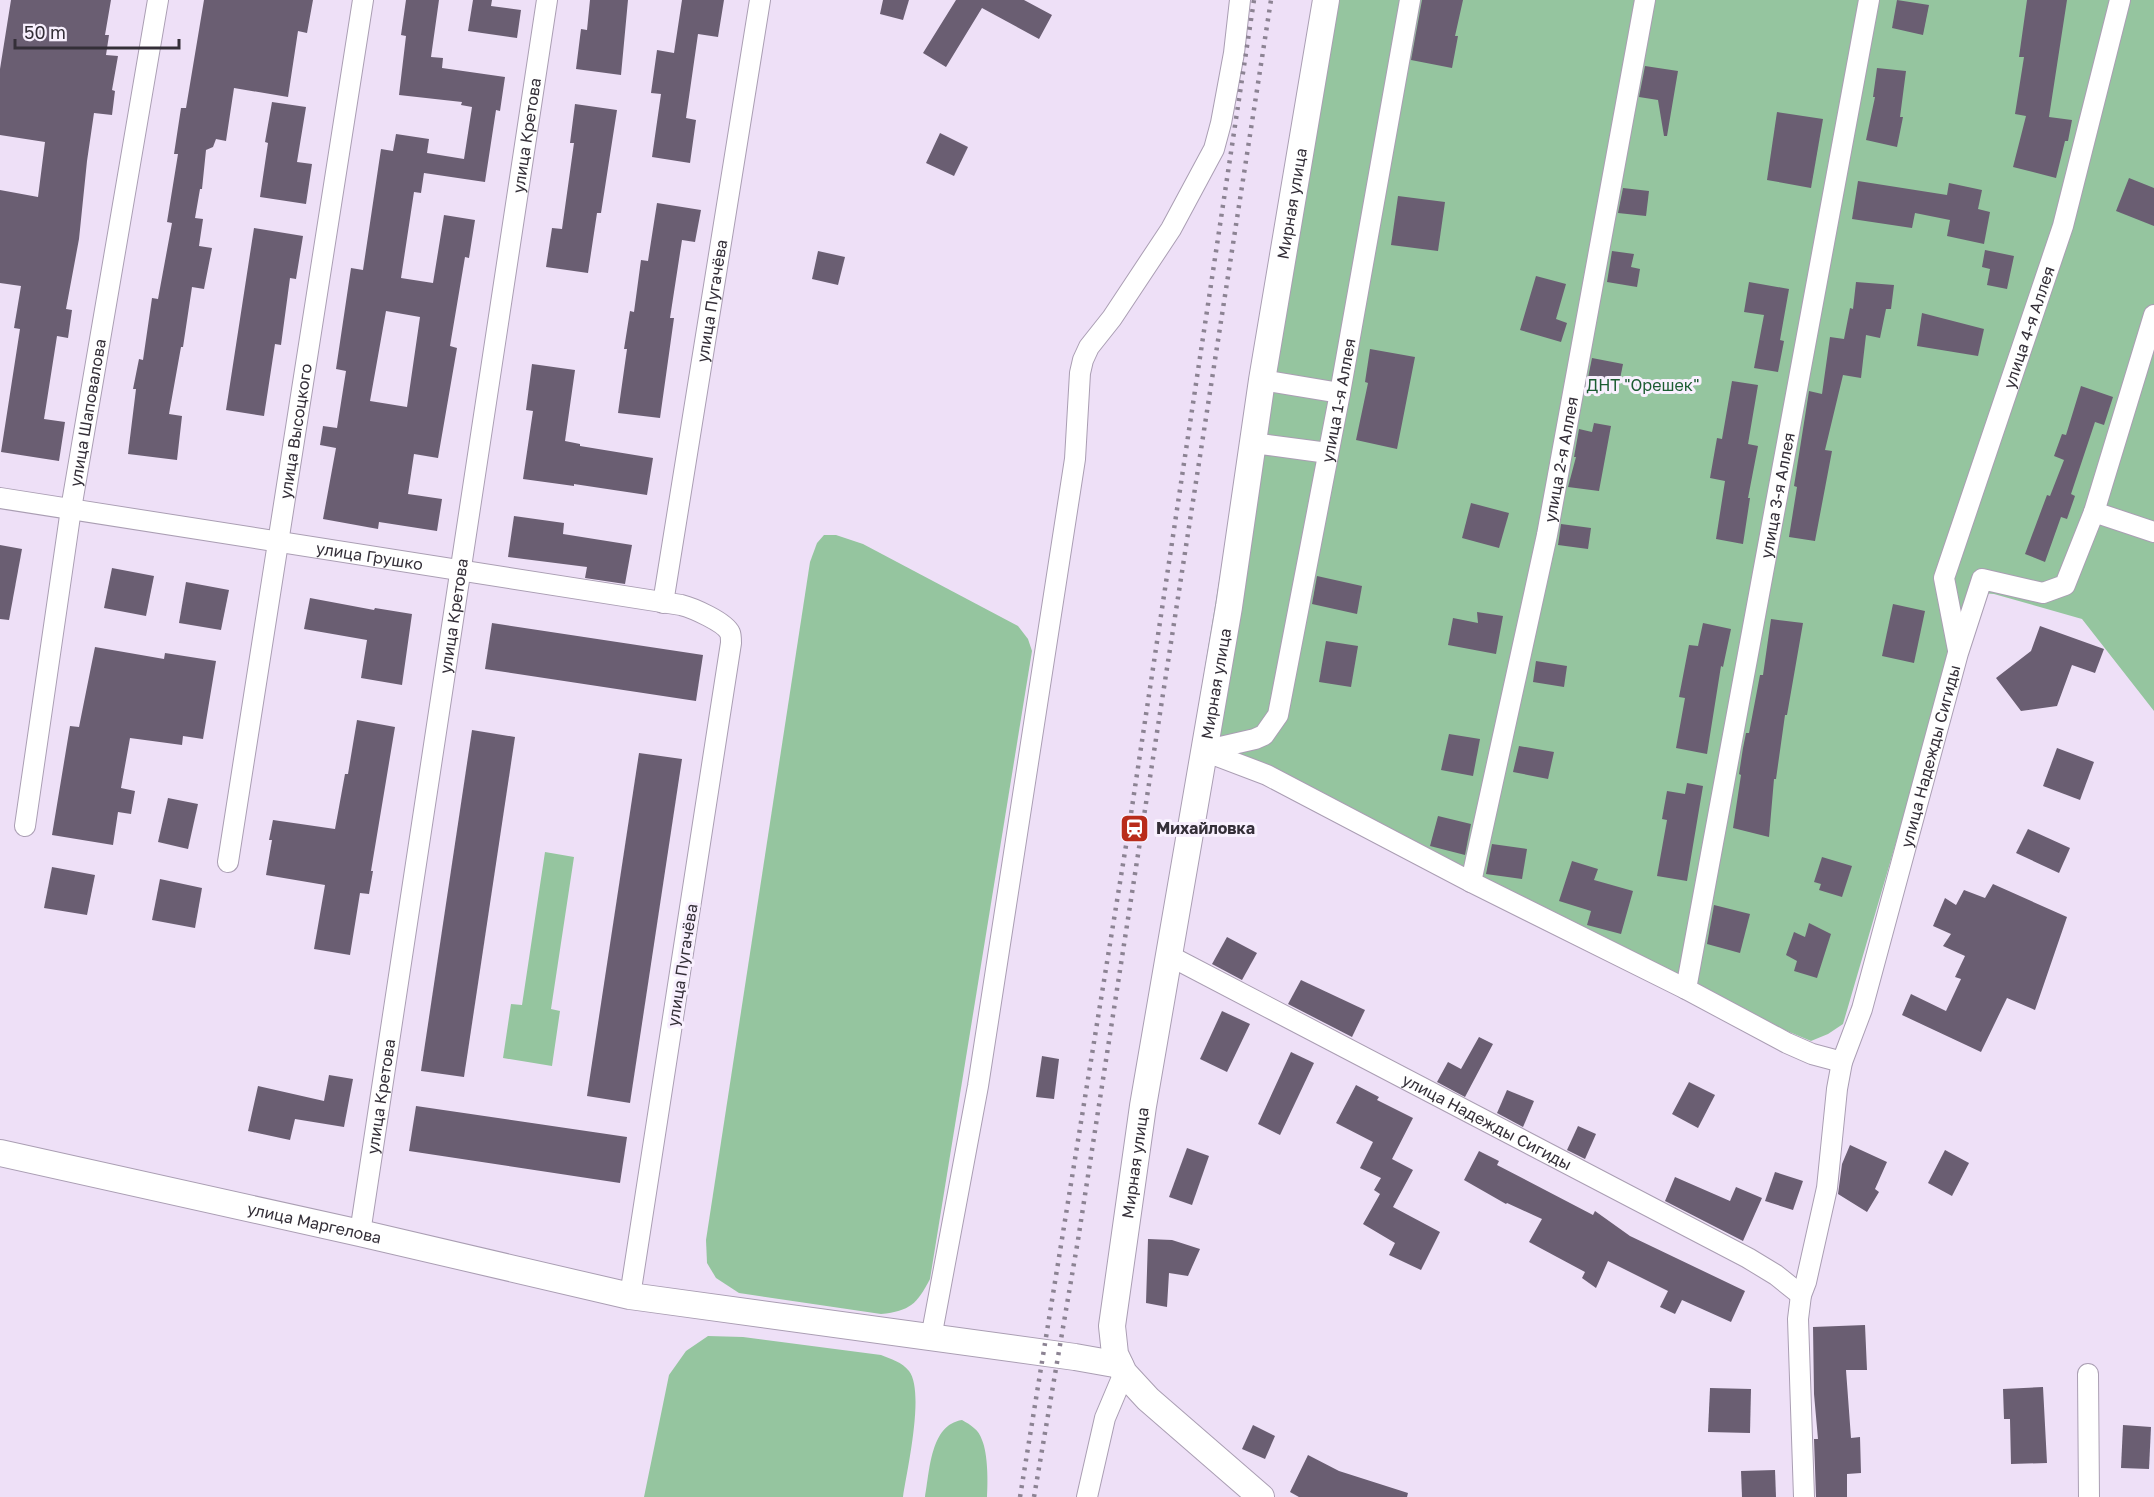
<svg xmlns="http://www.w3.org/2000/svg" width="2154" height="1497" font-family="'Golos Text',sans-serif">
	<rect width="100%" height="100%" fill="#eee0f7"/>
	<g fill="#95c59f">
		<polygon points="1315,0 2154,0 2154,711 2082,619 1994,594 1969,592 1843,1024 1828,1034 1811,1041 1686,989 1192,745"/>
		<path d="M824 535H836L863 544 1018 626 1028 639 1032 651 930 1279C917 1304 910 1311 881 1314L739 1293 716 1278 707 1263 706 1240 810 562 817 543Z"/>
		<polygon points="545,852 574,857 551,1009 560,1011 552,1066 503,1058 511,1004 522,1005"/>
		<path d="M708 1336 743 1337 881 1355C891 1359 902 1362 909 1371 925 1392 907 1470 903 1497H644L669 1375 686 1351Z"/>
		<path d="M962 1420C971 1425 979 1430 982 1440 988 1454 988 1482 987 1497H925C930 1471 930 1425 962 1420Z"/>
	</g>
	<g fill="#6a5e72" fill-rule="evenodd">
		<polygon points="11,0 111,0 105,35 109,35 106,55 118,56 112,90 115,91 112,115 94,113 87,161 79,239 66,309 72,310 68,338 57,336 44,419 65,422 59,461 1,452 20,329 14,328 21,286 0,283 0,190 38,197 45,142 0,135 0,69"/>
		<polygon points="204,0 313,0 307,33 298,31 288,97 234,88 226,141 216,139 213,147 206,150 202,189 200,189 195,218 203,219 199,246 212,248 204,289 192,287 183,347 181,347 169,414 182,416 177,460 128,454 136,389 133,389 139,359 143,360 152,298 158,299 172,223 167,222 178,154 174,154 181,108 186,108"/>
		<path d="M406 0H439L431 57 443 58 442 68 505 77 500 111 496 110 485 182 424 173 421 193 414 192 401 278 433 283 444 215 475 220 469 258 465 257 450 346 457 348 438 458 414 454 408 494 442 499 437 531 379 522 378 529 323 519 336 448 320 445 323 426 337 428 346 371 336 369 351 268 363 270 381 149 393 151 396 134 429 139 427 153 464 159 472 107 461 105 462 102 399 95 406 36 401 35ZM386 311 420 317 407 407 370 401Z"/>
		<polygon points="473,0 492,0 491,6 521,10 517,38 468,31"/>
		<polygon points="590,0 628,0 621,75 576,69 581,29 587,30"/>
		<polygon points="682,0 724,0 718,37 698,34 686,118 696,120 690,163 652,157 661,94 651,93 657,50 674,53"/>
		<polygon points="883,0 909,0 903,20 880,14"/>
		<polygon points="956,0 1024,0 1052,15 1039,39 982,8 946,67 923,53"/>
		<polygon points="1422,0 1463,0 1455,36 1458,36 1452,68 1411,60"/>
		<polygon points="1897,0 1929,5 1923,35 1892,28"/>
		<polygon points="2027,0 2067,0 2049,117 2072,120 2068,141 2065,141 2056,178 2013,167 2026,116 2015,114 2024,57 2019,57"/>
		<polygon points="1645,66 1678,71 1667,136 1664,136 1658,100 1639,97"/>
		<polygon points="1877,68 1906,71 1900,117 1903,117 1897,147 1866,140 1875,97 1873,97"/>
		<polygon points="272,102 306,107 297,162 312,164 306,204 260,197 268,143 265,142"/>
		<polygon points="575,104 617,110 601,213 597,213 588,273 546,267 552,228 562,229 574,143 570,143"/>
		<polygon points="1777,112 1823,119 1811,188 1767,180"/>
		<polygon points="940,133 968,147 954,176 926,163"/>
		<polygon points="2129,178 2154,188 2154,226 2116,211"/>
		<polygon points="1858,181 1947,195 1949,183 1982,190 1978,209 1990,212 1984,244 1947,236 1950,220 1915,213 1912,228 1852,219"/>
		<polygon points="1623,188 1649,191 1646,216 1618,213"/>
		<polygon points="1398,196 1445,202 1438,251 1391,245"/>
		<polygon points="657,203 701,210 695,242 682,240 670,318 674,318 660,418 618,413 627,349 624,349 630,311 634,312 641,260 648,261"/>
		<polygon points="254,228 303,236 296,279 290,278 281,345 275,344 264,416 226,410"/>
		<polygon points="1985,250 2014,256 2007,289 1987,285 1990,269 1982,267"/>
		<polygon points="818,251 845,257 838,285 812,279"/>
		<polygon points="1612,251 1634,254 1631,267 1640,269 1637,287 1607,282"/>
		<polygon points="1536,276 1566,284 1556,319 1567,323 1561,342 1520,330"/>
		<polygon points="1749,282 1789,289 1780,340 1784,341 1778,372 1754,368 1764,315 1744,312"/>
		<polygon points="1856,282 1894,285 1891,309 1886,309 1880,338 1866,335 1861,378 1843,375 1825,450 1832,451 1815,541 1789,537 1797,487 1794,486 1809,391 1822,394 1830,337 1844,339 1850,308 1853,309"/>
		<polygon points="1922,313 1984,329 1978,356 1917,346"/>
		<polygon points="1370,349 1415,357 1397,449 1356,440 1368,383 1365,382"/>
		<polygon points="1592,358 1623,364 1618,389 1587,383"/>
		<polygon points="532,364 575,370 565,441 580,444 580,446 653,458 647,495 574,484 574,486 523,479 533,411 526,410"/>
		<polygon points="1732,381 1758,385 1748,444 1758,446 1748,498 1750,498 1743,544 1716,539 1725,481 1710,478 1717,438 1722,439"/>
		<polygon points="2081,386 2113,397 2104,425 2095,422 2071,494 2075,496 2067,519 2061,517 2045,562 2025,554 2047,495 2050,496 2064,460 2054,456 2062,434 2066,435"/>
		<polygon points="1594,423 1611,426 1599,491 1568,487 1576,457 1574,457 1579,429 1592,432"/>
		<polygon points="1471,503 1509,513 1499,548 1462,538"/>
		<polygon points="514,516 564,523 563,534 632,545 625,584 585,578 587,567 508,557"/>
		<polygon points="1561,524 1591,528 1588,549 1558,545"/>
		<polygon points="0,545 22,549 9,620 0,619"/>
		<polygon points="112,568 154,576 146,616 104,608"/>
		<polygon points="1317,576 1362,586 1357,614 1312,604"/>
		<polygon points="186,582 229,590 221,630 179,623"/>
		<polygon points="310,598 374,610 375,608 412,614 402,685 361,678 367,640 304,629"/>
		<polygon points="1893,604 1925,611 1914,663 1882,656"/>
		<polygon points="1477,612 1503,616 1496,654 1448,645 1453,618 1478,623"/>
		<polygon points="1771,619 1803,623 1787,715 1785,715 1776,779 1774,779 1769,837 1733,828 1741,775 1739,774 1743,748 1746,733 1749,733 1760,675 1763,675"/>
		<polygon points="492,623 703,655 696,701 485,669"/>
		<polygon points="1703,623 1731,629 1723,667 1721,666 1707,754 1676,748 1685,698 1679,697 1689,645 1698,646"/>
		<polygon points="2040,626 2104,649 2095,673 2072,665 2057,706 2021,711 1996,678 2031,651"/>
		<polygon points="1326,641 1358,646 1351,687 1319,682"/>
		<polygon points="95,647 164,659 165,653 216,661 203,739 183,736 182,745 130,738 121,788 135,791 131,814 118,812 113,845 52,835 70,726 79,727"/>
		<polygon points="1536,661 1567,666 1564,687 1533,682"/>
		<polygon points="357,720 395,727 371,871 373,871 369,894 360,893 350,955 314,949 325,885 266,875 272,840 269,840 273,820 335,829 345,774 348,774"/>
		<polygon points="472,730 515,737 464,1077 421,1071"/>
		<polygon points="1449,734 1480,739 1473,776 1441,770"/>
		<polygon points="1519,746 1554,752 1548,779 1513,772"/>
		<polygon points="2057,748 2094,762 2080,800 2043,786"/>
		<polygon points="639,753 682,759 630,1103 587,1096"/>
		<polygon points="1687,783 1703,786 1687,881 1657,876 1667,820 1662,819 1667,791 1685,794"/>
		<polygon points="168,798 198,804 188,849 158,842"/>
		<polygon points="1438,816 1471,824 1465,855 1430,846"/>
		<polygon points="2028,829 2070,848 2059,873 2016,853"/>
		<polygon points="1492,844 1527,849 1522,879 1486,874"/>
		<polygon points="1822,857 1852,866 1842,897 1819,890 1821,884 1814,882"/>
		<polygon points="1572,861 1598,869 1594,880 1633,891 1621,934 1587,925 1591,911 1559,901"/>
		<polygon points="52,867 95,875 87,915 44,908"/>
		<polygon points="160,879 202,888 195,928 152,920"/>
		<polygon points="1993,884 2067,917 2035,1010 2007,998 1981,1052 1902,1015 1911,994 1946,1011 1961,979 1955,977 1965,956 1943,946 1951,934 1933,926 1945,898 1956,905 1964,890 1985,898"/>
		<polygon points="1714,905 1750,914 1740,953 1707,944"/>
		<polygon points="1809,923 1831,934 1817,978 1794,971 1797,961 1786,955 1794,932 1805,937"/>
		<polygon points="1227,937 1257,953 1242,980 1212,964"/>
		<polygon points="1301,980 1365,1010 1352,1037 1288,1004"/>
		<polygon points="1222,1011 1250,1024 1227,1072 1200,1059"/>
		<polygon points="1479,1037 1493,1044 1465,1097 1437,1082 1448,1062 1461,1069"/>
		<polygon points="1291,1052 1314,1063 1280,1135 1258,1124"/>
		<polygon points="1042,1056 1059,1059 1054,1099 1036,1097"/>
		<polygon points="329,1075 353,1079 344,1127 295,1119 290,1140 248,1131 258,1086 324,1101"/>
		<polygon points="1689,1082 1715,1095 1698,1128 1672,1114"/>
		<polygon points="1356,1085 1379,1097 1377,1100 1413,1118 1392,1159 1413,1170 1393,1207 1440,1232 1421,1270 1389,1255 1395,1243 1363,1224 1380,1194 1374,1190 1381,1178 1360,1168 1373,1142 1336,1123"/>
		<polygon points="1507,1090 1534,1101 1523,1127 1497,1113"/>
		<polygon points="416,1106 627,1137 620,1183 409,1151"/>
		<polygon points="1578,1126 1596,1134 1585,1159 1567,1150"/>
		<polygon points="1850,1145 1887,1162 1875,1189 1879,1192 1867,1212 1838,1194 1842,1164"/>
		<polygon points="1187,1148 1209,1156 1192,1205 1169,1197"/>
		<polygon points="1945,1150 1969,1163 1952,1196 1928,1183"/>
		<polygon points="1479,1151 1499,1161 1497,1165 1593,1215 1595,1211 1630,1236 1745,1291 1731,1322 1682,1300 1675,1314 1660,1307 1668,1291 1608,1261 1596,1288 1582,1278 1585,1272 1529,1242 1542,1219 1507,1203 1506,1204 1464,1180"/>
		<polygon points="1775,1172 1803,1181 1793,1210 1765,1201"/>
		<polygon points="1675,1177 1730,1201 1736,1187 1762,1198 1743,1241 1665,1201"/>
		<polygon points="1148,1239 1172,1240 1200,1249 1188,1276 1169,1273 1167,1307 1146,1303"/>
		<polygon points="1865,1325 1867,1370 1846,1370 1851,1438 1860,1437 1861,1473 1847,1474 1847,1497 1816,1497 1814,1439 1818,1439 1814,1394 1813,1327"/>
		<polygon points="2043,1387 2047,1463 2011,1464 2010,1419 2004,1419 2003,1389"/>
		<polygon points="1710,1388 1751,1389 1750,1433 1708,1432"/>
		<polygon points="1253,1425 1275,1436 1265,1459 1242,1449"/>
		<polygon points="2123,1425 2151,1427 2149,1469 2121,1468"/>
		<polygon points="1308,1455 1339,1471 1408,1493 1407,1497 1299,1497 1290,1492"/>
		<polygon points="1775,1470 1776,1497 1742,1497 1741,1471"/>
	</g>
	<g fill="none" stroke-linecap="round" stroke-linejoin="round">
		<defs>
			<g id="minor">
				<polyline points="1262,380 1340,393"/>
				<polyline points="1253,443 1328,453"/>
				<path id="s1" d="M0 498 681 605C693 608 725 622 730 633 731 635 731 642 731 643L717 733 630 1296"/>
				<polyline points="2094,512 2154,532"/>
				<path id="s2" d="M663 603 760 0"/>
				<path id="s3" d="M1958 650 1944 578 2063 226 2120 0"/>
				<path id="s4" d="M1203 751 1255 739 1264 735 1278 715 1340 393 1410 0"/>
				<polyline points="1204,751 1267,775 1471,882 1686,989 1787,1043 1812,1054 1842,1062"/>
				<path id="s5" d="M25 826 71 509 158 0"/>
				<path id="s6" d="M228 862 363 0"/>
				<path id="s7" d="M1471 882 1547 535 1645 0"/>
				<path id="s8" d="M1168 955 1748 1258 1776 1275 1801 1295"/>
				<path id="s9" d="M1686 989 1869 0"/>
				<path id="s10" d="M360 1233 547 0"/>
				<polyline points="931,1338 978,1086 1075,459 1080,373 1083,360 1089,347 1112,318 1171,229 1214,149 1221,123 1234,53 1240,0"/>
				<polyline points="2088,1374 2089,1497"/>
				<polyline points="1087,1497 1105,1418 1124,1373"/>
				<path id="s11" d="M1804 1497 1798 1319 1801 1295 1806 1282 1827 1188 1837 1089 1842 1062 1862 1009 1958 653 1982 579 2043 593 2065 585 2094 512 2154 315"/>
			</g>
			<g id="tertiary">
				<path id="s12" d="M0 1153 360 1233 630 1296 1075 1357 1120 1365"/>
				<path id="s13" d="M1261 1497 1148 1399 1124 1373 1115 1354 1112 1326 1143 1106 1229 607 1262 380 1326 0"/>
			</g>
		</defs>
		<use href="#minor" stroke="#aa9eb3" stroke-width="22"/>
		<use href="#tertiary" stroke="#aa9eb3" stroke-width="28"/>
		<use href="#minor" stroke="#fff" stroke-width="20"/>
		<use href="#tertiary" stroke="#fff" stroke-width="26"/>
		<g stroke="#8c8393" stroke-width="4.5" stroke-dasharray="3 6" stroke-linecap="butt">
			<polyline points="1020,1497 1129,827 1254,0"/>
			<polyline points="1034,1497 1078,1240 1271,0"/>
		</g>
	</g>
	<defs>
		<symbol id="station-square" viewBox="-11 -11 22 22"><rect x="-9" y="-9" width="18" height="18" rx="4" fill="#b92c1a" stroke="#f8f0fe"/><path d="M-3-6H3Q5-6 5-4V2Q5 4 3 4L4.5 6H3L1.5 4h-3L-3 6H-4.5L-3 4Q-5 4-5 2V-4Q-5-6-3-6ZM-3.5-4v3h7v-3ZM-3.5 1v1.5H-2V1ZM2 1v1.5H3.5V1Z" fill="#fff"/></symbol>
	</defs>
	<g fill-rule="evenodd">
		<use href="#station-square" x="1118" y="812" width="33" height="33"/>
	</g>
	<g text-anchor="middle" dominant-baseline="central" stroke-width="6" stroke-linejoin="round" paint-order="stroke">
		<g font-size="16" fill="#342f38" stroke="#f8f0fe">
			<text stroke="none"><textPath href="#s10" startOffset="1110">улица Кретова</textPath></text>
			<text stroke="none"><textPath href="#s13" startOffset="1371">Мирная улица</textPath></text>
			<text stroke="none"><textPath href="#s2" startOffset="306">улица Пугачёва</textPath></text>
			<text stroke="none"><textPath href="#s3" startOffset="338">улица 4-я Аллея</textPath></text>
			<text stroke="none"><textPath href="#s4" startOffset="408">улица 1-я Аллея</textPath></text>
			<text stroke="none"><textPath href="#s5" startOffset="418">улица Шаповалова</textPath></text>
			<text stroke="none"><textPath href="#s6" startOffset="436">улица Высоцкого</textPath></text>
			<text stroke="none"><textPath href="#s7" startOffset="432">улица 2-я Аллея</textPath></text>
			<text stroke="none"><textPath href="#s9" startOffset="502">улица 3-я Аллея</textPath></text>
			<text stroke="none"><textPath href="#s1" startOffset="374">улица Грушко</textPath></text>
			<text stroke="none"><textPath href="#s10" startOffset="624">улица Кретова</textPath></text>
			<text stroke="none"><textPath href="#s13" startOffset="885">Мирная улица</textPath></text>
			<text stroke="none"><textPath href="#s11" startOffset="758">улица Надежды Сигиды</textPath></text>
			<text transform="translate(682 965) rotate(-81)">улица Пугачёва</text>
			<text stroke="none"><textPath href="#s10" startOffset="138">улица Кретова</textPath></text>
			<text stroke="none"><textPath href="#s8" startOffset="360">улица Надежды Сигиды</textPath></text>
			<text stroke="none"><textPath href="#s13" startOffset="399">Мирная улица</textPath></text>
			<text stroke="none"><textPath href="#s12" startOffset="322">улица Маргелова</textPath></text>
		</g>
		<g font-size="16" fill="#1b5c31" stroke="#f8f0fe">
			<text x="1643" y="385">ДНТ "Орешек"</text>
		</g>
		<g font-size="16" font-weight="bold" fill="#342f38" stroke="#f8f0fe" text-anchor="start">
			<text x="1156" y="828">Михайловка</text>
		</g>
	</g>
	<path d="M15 39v9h164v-9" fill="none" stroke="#342f38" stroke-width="3"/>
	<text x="24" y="39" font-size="18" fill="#342f38" stroke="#f8f0fe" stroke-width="4.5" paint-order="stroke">50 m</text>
</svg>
